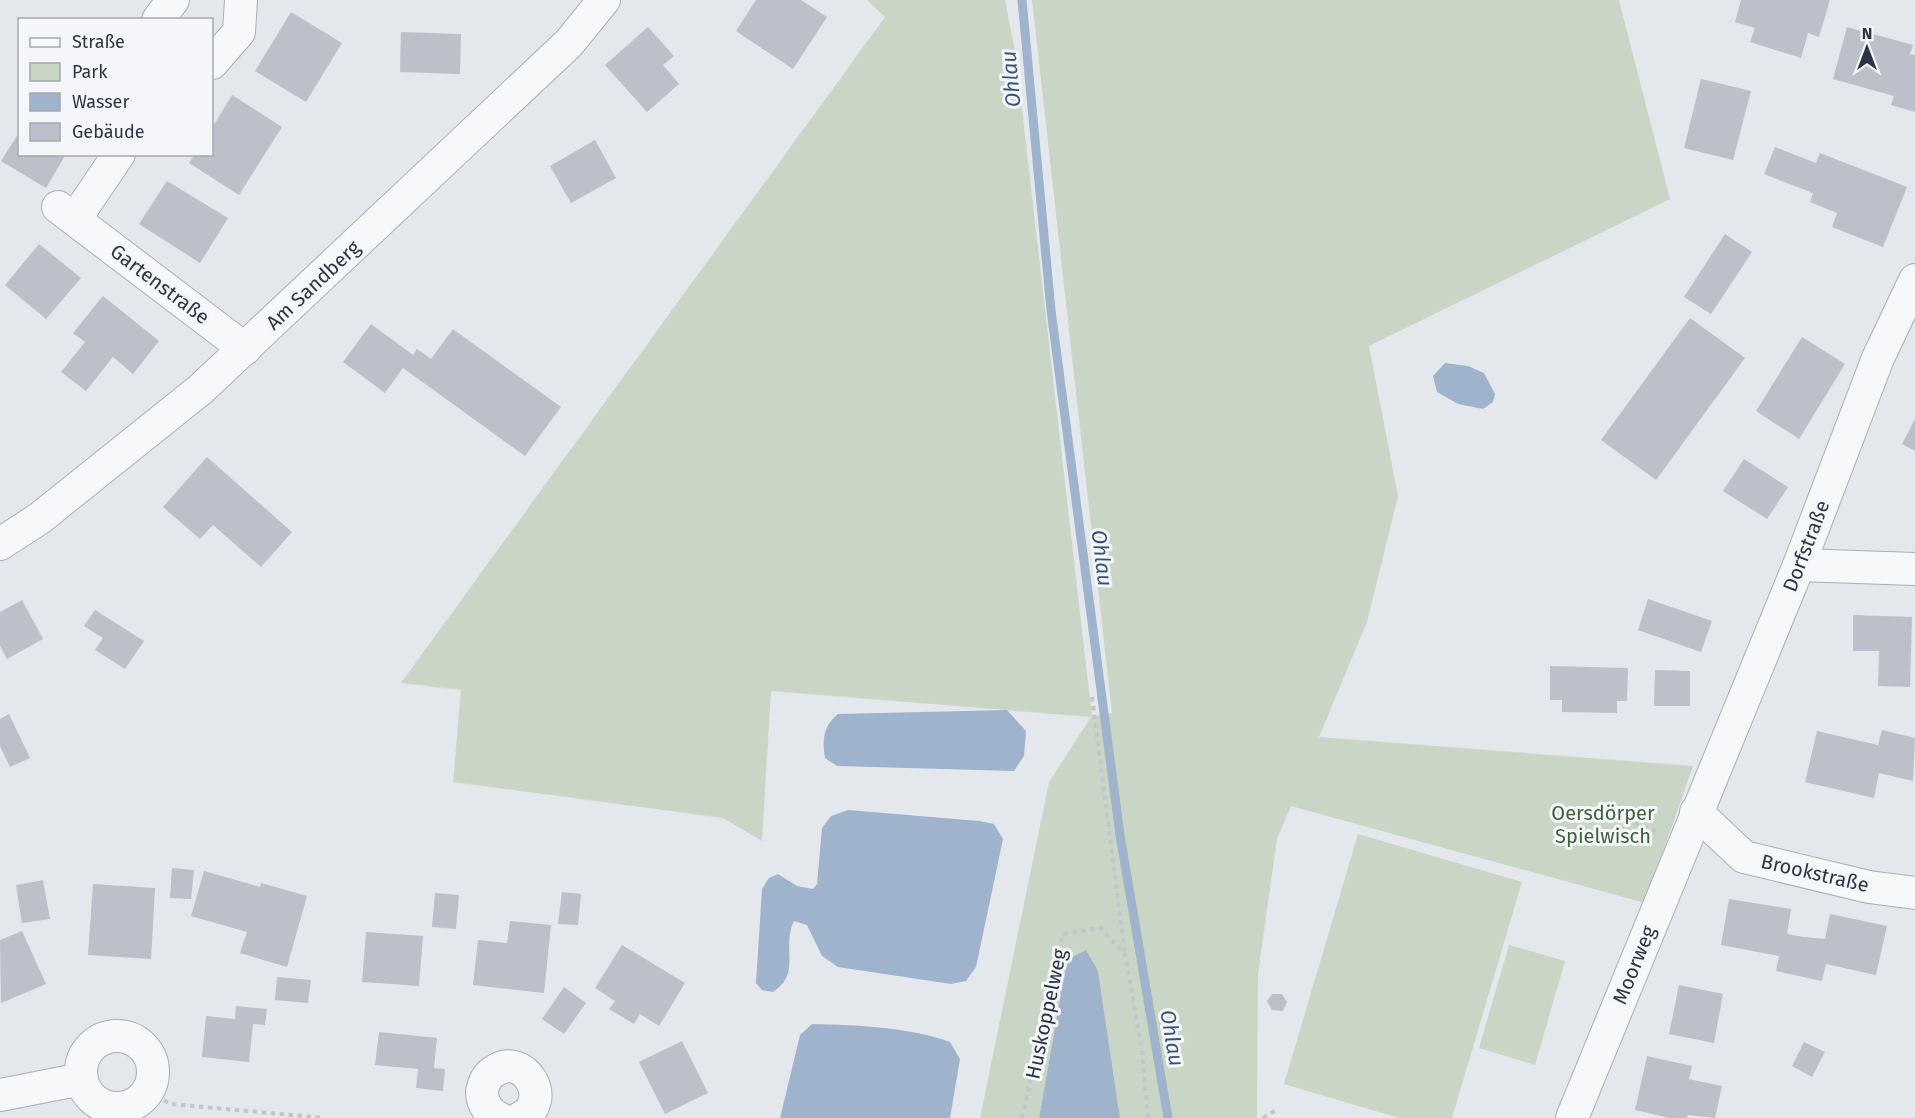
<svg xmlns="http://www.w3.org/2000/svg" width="1915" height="1118" font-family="'Fira Sans',sans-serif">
	<rect width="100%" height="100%" fill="#e4e7ec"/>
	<g fill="#c9d6c5">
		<polygon points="867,0 1005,0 1016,57 1092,717 1112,713 1032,0 1619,0 1670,199 1369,346 1398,496 1367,622 1319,737 1693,766 1645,903 1291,806 1277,839 1258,974 1257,1118 1120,1118 1098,971 1067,960 1039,1118 980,1118 1049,782 1091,717 771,691 762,841 723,818 453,782 461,690 401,683 885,17"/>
		<polygon points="1358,834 1522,882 1452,1118 1399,1118 1284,1084"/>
		<polygon points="1509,945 1565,961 1535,1065 1479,1048"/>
	</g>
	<g fill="#9fb4cc">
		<polygon points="1445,363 1468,366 1484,373 1495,394 1493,402 1483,409 1458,404 1437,392 1433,376"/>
		<path d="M1007 710 1026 731 1024 756 1014 771 837 766 825 758C822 740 823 726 838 714Z"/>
		<path d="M848 810 979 821 994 824 1003 839 976 967 966 981 951 984 838 967 822 956 807 925 794 921C781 948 802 973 773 992L762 990 756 983 762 889 769 878 778 874 797 886 813 889 817 884 822 828 831 816Z"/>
		<polygon points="1086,950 1098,971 1120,1118 1039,1118 1067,960"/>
		<path d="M812 1024C857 1025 908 1027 950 1042L960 1059 950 1118H780L800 1035Z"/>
	</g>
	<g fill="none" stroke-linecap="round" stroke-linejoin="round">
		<polyline stroke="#9fb4cc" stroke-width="9" points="1022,0 1051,310 1120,835 1168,1118"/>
	</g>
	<g fill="#bbc0ca">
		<polygon points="756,0 801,0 827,17 793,69 736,31"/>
		<polygon points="1741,0 1830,0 1819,37 1808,33 1801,58 1750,42 1755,28 1735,22"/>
		<polygon points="291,12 342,43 306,102 255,71"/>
		<polygon points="648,27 674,56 663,65 679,84 647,112 605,65"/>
		<polygon points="1847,27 1913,45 1910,54 1915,55 1915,112 1891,105 1894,96 1833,79"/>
		<polygon points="401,32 461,34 460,74 400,72"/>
		<polygon points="1701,79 1751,91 1733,160 1684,148"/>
		<polygon points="232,95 282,127 239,195 189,163 195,154 212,154 212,128"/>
		<polygon points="20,131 20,154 66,154 46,188 1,161"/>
		<polygon points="595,140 616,178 571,203 550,166"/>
		<polygon points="1775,147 1816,163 1820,153 1907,187 1883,247 1832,227 1837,213 1810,202 1813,193 1764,174"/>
		<polygon points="167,181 228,218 200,263 139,224"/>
		<polygon points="1725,234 1752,252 1711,314 1684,297"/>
		<polygon points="39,244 81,278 46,319 5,285"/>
		<polygon points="103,296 159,341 133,374 113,357 86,391 61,372 85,342 73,333"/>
		<polygon points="1690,318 1745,358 1656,480 1601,440"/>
		<polygon points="371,324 413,355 417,349 431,359 453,329 561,407 525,456 403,368 385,393 343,362"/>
		<polygon points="1802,337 1845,364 1799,439 1756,411"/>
		<polygon points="1915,419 1915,451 1902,444"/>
		<polygon points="207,457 292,532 261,567 213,525 200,539 163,507"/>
		<polygon points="1744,459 1788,487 1767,519 1723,491"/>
		<polygon points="1648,599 1712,621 1701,652 1638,630"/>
		<polygon points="22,600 43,639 7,659 0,646 0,612"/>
		<polygon points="95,610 144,641 125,669 95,650 103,638 84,626"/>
		<polygon points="1853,615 1912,617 1910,687 1878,686 1879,651 1853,651"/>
		<polygon points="1550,666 1628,668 1627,701 1617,701 1617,713 1562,712 1562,700 1550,700"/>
		<polygon points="1655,670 1690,671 1690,706 1654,706"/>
		<polygon points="9,714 30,758 10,767 0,746 0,719"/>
		<polygon points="1882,730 1915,738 1913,781 1879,773 1874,798 1805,782 1817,731 1878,745"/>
		<polygon points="172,868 194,870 191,899 170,898"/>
		<polygon points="204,871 260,887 261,883 307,896 287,967 240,953 247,932 191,916"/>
		<polygon points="43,880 50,919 22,923 16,885"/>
		<polygon points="93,884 155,888 151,959 88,955"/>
		<polygon points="562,892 581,894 578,925 558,924"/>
		<polygon points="435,893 459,895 456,929 432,927"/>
		<polygon points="1729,899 1791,909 1787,934 1804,937 1825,939 1830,914 1887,926 1876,975 1826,964 1822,981 1776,971 1779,956 1721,945"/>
		<polygon points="510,921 551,925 544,993 473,985 478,940 507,943"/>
		<polygon points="22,931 46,984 1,1003 0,940"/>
		<polygon points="366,932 423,936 419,986 362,982"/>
		<polygon points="622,945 685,983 659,1026 640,1014 634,1024 609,1009 615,1001 595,988"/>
		<polygon points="277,977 311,980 308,1003 275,1000"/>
		<polygon points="1679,985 1723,994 1714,1043 1669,1034"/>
		<polygon points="564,987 586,1003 564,1034 542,1019"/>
		<polygon points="1272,994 1282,994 1287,1002 1283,1011 1272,1010 1267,1001"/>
		<polygon points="236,1006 267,1009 265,1025 253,1024 249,1062 202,1057 206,1016 235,1019"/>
		<polygon points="379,1032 437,1038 434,1068 445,1069 443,1091 416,1088 418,1069 375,1065"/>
		<polygon points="682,1041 708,1093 665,1114 639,1062"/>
		<polygon points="1804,1042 1825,1052 1812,1077 1792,1066"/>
		<polygon points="1647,1056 1692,1066 1689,1079 1722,1086 1715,1118 1688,1115 1687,1118 1670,1118 1635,1110"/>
	</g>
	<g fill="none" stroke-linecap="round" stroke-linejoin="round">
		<defs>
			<g id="street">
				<polyline points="158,20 173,0"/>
				<polyline points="212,63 239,32 241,0"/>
				<polyline points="58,207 245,349"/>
				<polyline points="75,219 119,154"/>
				<polyline points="0,544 40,518 201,389 569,43 604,0"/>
				<polyline points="1799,565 1915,569"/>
				<polyline points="1696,812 1744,857 1869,887 1915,893"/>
				<circle cx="117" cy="1072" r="36"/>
				<polyline points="0,1095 82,1079"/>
				<path d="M499 1118C489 1113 482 1104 482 1092 483 1084 487 1076 493 1072 524 1049 555 1102 520 1118"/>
				<polyline points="1572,1118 1799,565 1878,358 1915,280"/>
			</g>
		</defs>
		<use href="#street" stroke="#a9aeb7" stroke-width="34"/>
		<g stroke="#c2c5cb" stroke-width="4" stroke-dasharray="4.5 4.5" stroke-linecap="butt">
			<polyline points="1092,697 1125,954"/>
			<polyline points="1626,821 1658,831"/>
			<polyline points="148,1092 171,1104 324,1118"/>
			<polyline points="1022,1118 1063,934 1101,928 1125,955 1142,1050 1148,1118"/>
			<polyline points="1263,1118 1276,1110"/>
		</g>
		<use href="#street" stroke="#f7f8fa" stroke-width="32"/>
	</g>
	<g text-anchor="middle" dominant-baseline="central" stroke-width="6" stroke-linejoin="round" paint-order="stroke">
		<g font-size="20" fill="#2b3445" stroke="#f4f6f9">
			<text transform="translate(160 284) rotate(37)">Gartenstraße</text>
			<text transform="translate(313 285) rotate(-43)">Am Sandberg</text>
			<text transform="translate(1806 546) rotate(-69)">Dorfstraße</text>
			<text transform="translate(1815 873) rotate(13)">Brookstraße</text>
			<text transform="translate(1634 965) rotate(-68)">Moorweg</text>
			<text transform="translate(1046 1014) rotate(-78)">Huskoppelweg</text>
		</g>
		<g font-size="20" fill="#3f6138" stroke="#f4f6f9">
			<text x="1603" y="813">Oersdörper<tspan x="1603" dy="23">Spielwisch</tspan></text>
		</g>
		<g font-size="21" font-style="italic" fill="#34527a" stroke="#f4f6f9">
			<text transform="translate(1011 79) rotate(-95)">Ohlau</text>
			<text transform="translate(1102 558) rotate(83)">Ohlau</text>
			<text transform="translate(1172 1038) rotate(80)">Ohlau</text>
		</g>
	</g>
	<rect x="18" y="18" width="195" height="138" fill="#f4f6f9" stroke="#a4a8b1" stroke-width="1.5"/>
	<rect x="30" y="38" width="30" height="9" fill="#f7f8fa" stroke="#a4a8b1" stroke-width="1.5"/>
	<text x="72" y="48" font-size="18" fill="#2b3445">Straße</text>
	<rect x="30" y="63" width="30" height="18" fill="#c9d6c5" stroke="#a4a8b1" stroke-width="1.5"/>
	<text x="72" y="78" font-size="18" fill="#2b3445">Park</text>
	<rect x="30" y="93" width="30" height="18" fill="#9fb4cc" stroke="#a4a8b1" stroke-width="1.5"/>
	<text x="72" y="108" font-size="18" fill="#2b3445">Wasser</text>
	<rect x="30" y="123" width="30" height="18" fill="#bbc0ca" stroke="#a4a8b1" stroke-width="1.5"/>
	<text x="72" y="138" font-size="18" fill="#2b3445">Gebäude</text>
	<g transform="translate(1867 48)" stroke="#f4f6f9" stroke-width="4.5" paint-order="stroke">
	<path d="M0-4.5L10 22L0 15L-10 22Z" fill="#2b3445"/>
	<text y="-9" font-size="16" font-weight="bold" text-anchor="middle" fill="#2b3445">N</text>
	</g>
</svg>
